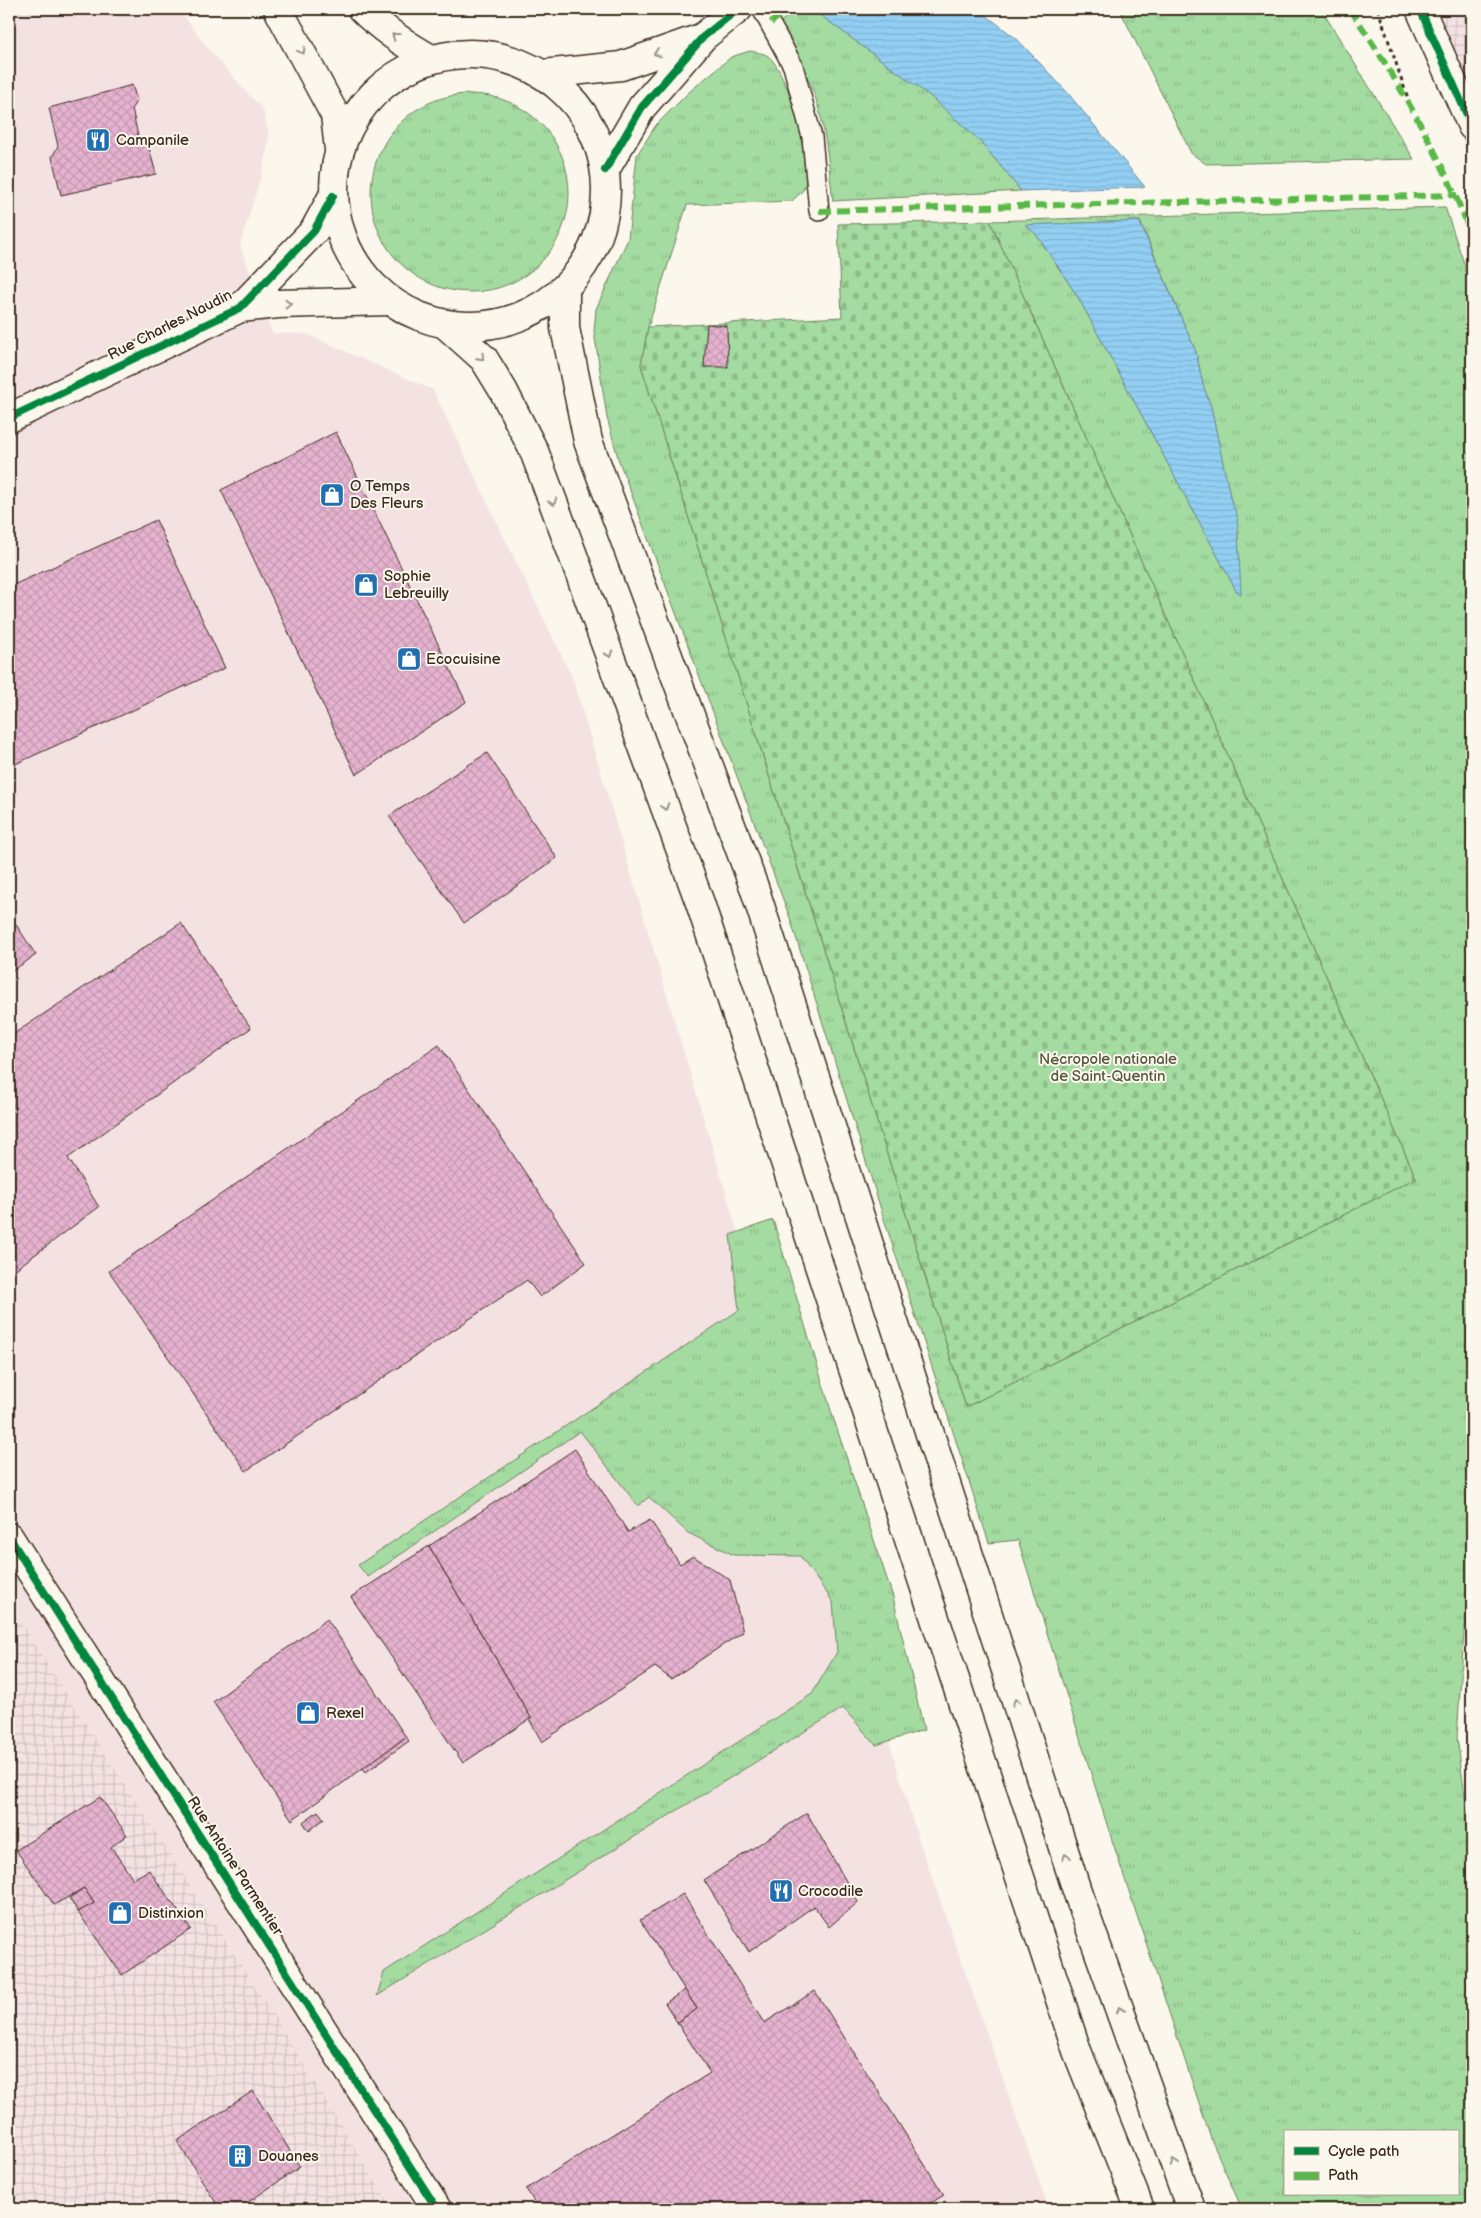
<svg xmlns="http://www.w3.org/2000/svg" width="1481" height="2218" font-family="'Balsamiq Sans',sans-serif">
	<defs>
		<pattern id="industrial-grid" width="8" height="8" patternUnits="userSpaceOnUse" patternTransform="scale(1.25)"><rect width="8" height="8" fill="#f4e2e3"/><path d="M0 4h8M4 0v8" fill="none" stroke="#d2c2c2"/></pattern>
		<pattern id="grass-tufts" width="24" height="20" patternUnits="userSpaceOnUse" patternTransform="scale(1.25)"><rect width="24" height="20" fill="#a3dba0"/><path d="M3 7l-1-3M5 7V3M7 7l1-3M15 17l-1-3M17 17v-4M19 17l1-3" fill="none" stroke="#8dbc89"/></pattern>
		<pattern id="cemetery-stones" width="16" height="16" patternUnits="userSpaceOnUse" patternTransform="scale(1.25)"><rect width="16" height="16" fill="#a3dba0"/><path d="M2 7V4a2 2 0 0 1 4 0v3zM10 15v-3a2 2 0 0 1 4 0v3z" fill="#8dbc89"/></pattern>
		<pattern id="water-rules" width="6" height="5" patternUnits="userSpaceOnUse" patternTransform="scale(1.25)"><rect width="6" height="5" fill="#92cff3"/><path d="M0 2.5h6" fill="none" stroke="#7fb2d0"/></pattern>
		<pattern id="building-cross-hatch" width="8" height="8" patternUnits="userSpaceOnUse" patternTransform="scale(1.25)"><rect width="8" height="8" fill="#e5b2cf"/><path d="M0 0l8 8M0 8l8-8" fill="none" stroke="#c599b1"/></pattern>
	</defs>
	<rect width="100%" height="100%" fill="#fbf7ec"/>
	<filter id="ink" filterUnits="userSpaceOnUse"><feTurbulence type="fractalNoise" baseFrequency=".02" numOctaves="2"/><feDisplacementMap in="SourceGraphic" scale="10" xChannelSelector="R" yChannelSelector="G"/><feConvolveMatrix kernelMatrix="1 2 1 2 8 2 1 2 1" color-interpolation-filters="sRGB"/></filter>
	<g filter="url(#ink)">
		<polygon fill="#f4e2e3" points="9,9 179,9 210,51 263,110 269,135 264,166 240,245 272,333 306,334 433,390 573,679 917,1835 1049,2209 378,2209 9,1616"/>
		<g fill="url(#industrial-grid)">
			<polygon points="1405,9 1472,9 1472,162"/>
			<polygon points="9,1605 283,2030 392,2209 9,2209"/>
		</g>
		<g fill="url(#grass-tufts)" stroke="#6f825f" fill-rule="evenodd">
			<path d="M798 9H812L930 96 981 142 1021 191 833 201C829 170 827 137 818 106 810 77 793 49 780 22Z"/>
			<polygon points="1117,9 1321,9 1414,159 1206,164 1191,153 1121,12"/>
			<path d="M750 51C755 52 764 53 768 56 788 70 816 171 803 190 800 194 795 198 792 201L687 205 648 327 641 365 966 1407 1416 1178 990 221 1445 207 1472 287V1599L1464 1632 1457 1737 1472 1848V2209H1242L1211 2139 1109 1831 1018 1540 989 1543 884 1219 790 918 619 461 607 418 594 331 596 309 628 239 637 155 656 125 689 92 731 57ZM1140 221 1196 352 1203 385 1211 407 1231 501C1241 527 1239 564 1237 592L1078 297 1036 234 1026 225ZM1285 2132H1457V2194H1285Z"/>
			<circle cx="470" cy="193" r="99"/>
			<polygon points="773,1220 832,1414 893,1597 924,1730 876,1745 843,1708 377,1996 384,1972 812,1694 837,1652 833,1602 800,1556 734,1555 688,1533 649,1497 638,1506 580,1431 368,1577 358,1565 739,1310 730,1235"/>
		</g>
		<polygon fill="url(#cemetery-stones)" stroke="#6f825f" points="990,221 1416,1178 966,1407 641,365 648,327 842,317 838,224"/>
		<g fill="url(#water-rules)" stroke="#6f8d9e">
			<polygon points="812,9 978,9 1017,39 1067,92 1145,187 1021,191 981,142 930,96"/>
			<polygon points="1139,221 1196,352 1203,385 1211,407 1231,501 1237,515 1241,594 1237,592 1078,297 1036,234 1025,225"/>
		</g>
		<g fill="url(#building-cross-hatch)" stroke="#3b2a1e">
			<polygon points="132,85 137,100 132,108 139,141 147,140 156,174 61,195 52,157 58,146 49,108"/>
			<polygon points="707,324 727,326 728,367 704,367"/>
			<polygon points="336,432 466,702 356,775 221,490"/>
			<polygon points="156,520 225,668 9,767 9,587"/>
			<polygon points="487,753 557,858 464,923 389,816"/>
			<polygon points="9,914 36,955 9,973"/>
			<polygon points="181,923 251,1028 68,1158 99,1207 9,1274 9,1037"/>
			<polygon points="439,1045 586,1263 540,1297 527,1280 246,1471 109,1271"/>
			<polygon points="575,1449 628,1532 650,1520 680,1564 693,1556 730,1580 743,1632 671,1679 655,1667 542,1742 529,1719 531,1718 429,1546"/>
			<polygon points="429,1546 531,1718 463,1763 351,1597"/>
			<polygon points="327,1619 406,1737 292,1820 213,1702"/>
			<polygon points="406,1737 409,1741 366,1772 363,1768"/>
			<polygon points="100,1797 127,1835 111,1847 133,1879 149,1870 191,1929 122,1975 78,1912 94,1903 84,1888 54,1905 16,1850"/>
			<polygon points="318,1811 324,1819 309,1831 303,1822"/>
			<polygon points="807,1813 858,1902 829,1927 814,1906 749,1952 704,1880"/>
			<polygon points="84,1888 94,1903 78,1912 69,1898"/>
			<polygon points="683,1894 764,2023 815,1991 944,2195 921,2209 539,2209 526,2189 710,2073 677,2022 697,2009 640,1920"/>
			<polygon points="685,1990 697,2009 677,2022 665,2003"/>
			<polygon points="253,2091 300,2167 238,2209 220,2209 177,2141"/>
		</g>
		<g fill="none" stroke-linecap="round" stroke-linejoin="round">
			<defs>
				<polyline id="service" points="762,9 793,66 812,137 819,211"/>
				<g id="minor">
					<polyline points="1420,9 1472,126"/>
					<polyline points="543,74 621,66 701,38"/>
					<polyline points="605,170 642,107 703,37 738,9"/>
					<polyline points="240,308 278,304 390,301"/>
					<polyline points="9,418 240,308 314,231 333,196"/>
					<polyline points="9,1537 437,2209"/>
				</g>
				<g id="primary">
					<polyline points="278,9 335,115 339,149"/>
					<path d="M362 9C382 29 406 45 431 59"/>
					<circle cx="470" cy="190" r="136"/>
					<polyline points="565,288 565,328 588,441 754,887 1077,1891 1191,2209"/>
					<polyline points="445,324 484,359 503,390 534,451 577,566 700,903 1077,2051 1140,2209"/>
				</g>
			</defs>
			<use href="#service" stroke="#3b2a1e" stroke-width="22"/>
			<use href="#minor" stroke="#3b2a1e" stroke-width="31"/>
			<use href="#primary" stroke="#3b2a1e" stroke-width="31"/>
			<polyline stroke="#3b2a1e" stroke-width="3" stroke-dasharray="4 4" stroke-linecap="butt" points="1378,9 1410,105"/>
			<use href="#service" stroke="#fbf7ec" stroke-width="19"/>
			<use href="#minor" stroke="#fbf7ec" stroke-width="28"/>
			<use href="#primary" stroke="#fbf7ec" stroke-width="28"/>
			<g stroke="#58b947" stroke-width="6" stroke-dasharray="12 6" stroke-linecap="butt">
				<path d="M1350 9C1396 77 1444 160 1472 237"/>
				<polyline points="771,23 786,9"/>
				<polyline points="819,211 1457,195"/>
			</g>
			<defs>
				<g id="cycleway">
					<polyline points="1420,9 1472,126"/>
					<polyline points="605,170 642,107 703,37 738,9"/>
					<polyline points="9,418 240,308 314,231 333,196"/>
					<polyline points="9,1537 437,2209"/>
				</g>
			</defs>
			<use href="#cycleway" stroke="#fbf7ec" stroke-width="11"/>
			<use href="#cycleway" stroke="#00873e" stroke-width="8"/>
		</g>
		<defs><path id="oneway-chevron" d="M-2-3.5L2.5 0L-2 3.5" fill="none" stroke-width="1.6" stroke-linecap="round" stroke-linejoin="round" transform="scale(1.25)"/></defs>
		<g stroke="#9b9085">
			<use href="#oneway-chevron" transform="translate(395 36) rotate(-143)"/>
			<use href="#oneway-chevron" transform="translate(302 51) rotate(61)"/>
			<use href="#oneway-chevron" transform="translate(657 53) rotate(161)"/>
			<use href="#oneway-chevron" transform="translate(288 304) rotate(-2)"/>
			<use href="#oneway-chevron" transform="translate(481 357) rotate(47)"/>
			<use href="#oneway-chevron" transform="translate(553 502) rotate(69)"/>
			<use href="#oneway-chevron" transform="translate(609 654) rotate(70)"/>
			<use href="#oneway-chevron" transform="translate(665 807) rotate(70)"/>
			<use href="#oneway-chevron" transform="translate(1016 1702) rotate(-108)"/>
			<use href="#oneway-chevron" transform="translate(1066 1857) rotate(-108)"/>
			<use href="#oneway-chevron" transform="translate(1120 2010) rotate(-110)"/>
			<use href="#oneway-chevron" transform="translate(1174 2163) rotate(-110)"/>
		</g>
	</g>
	<defs>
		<symbol id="restaurant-square" viewBox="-11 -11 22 22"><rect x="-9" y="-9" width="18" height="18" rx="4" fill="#1f6fb2" stroke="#fbf7ec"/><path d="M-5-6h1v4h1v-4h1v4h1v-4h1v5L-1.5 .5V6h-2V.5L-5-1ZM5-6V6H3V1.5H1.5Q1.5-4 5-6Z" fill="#fff"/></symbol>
		<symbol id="shop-square" viewBox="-11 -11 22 22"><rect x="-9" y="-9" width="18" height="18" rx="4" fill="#1f6fb2" stroke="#fbf7ec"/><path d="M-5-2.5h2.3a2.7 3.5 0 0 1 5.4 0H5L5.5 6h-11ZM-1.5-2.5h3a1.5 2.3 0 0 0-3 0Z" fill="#fff"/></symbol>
		<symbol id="building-square" viewBox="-11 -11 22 22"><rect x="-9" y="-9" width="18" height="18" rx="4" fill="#1f6fb2" stroke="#fbf7ec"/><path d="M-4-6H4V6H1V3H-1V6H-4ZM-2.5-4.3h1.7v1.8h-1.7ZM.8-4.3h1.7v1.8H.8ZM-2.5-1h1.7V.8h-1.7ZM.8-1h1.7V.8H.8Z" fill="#fff"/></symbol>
	</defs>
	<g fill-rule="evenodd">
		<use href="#restaurant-square" x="84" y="126" width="28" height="28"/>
		<use href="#shop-square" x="318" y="481" width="28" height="28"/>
		<use href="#shop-square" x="352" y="571" width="28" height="28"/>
		<use href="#shop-square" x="395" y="645" width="28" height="28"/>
		<use href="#shop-square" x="294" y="1699" width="28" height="28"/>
		<use href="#restaurant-square" x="767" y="1877" width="28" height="28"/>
		<use href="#shop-square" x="106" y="1899" width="28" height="28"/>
		<use href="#building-square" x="226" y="2142" width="28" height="28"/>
	</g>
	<g text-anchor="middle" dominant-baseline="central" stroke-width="4" stroke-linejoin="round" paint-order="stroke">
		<g font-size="15" fill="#3b2a1e" stroke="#fbf7ec" text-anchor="start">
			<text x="116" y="140">Campanile</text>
			<text x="350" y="486">O Temps<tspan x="350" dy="17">Des Fleurs</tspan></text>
			<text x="384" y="576">Sophie<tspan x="384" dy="17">Lebreuilly</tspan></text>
			<text x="426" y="659">Ecocuisine</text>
			<text x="326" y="1713">Rexel</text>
			<text x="798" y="1891">Crocodile</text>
			<text x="138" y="1913">Distinxion</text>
			<text x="258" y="2156">Douanes</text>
		</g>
		<g font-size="15" fill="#3b2a1e" stroke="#fbf7ec">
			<text transform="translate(170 325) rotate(-27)">Rue Charles Naudin</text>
			<text transform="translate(235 1866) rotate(57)">Rue Antoine Parmentier</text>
		</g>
		<g font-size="15" fill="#55563e" stroke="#fbf7ec">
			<text x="1108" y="1059">Nécropole nationale<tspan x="1108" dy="17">de Saint-Quentin</tspan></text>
		</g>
	</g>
	<rect width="1481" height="2218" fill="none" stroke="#fbf7ec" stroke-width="30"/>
	<rect x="15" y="15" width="1451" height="2188" fill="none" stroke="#3b2a1e" stroke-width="2" filter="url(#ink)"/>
	<rect x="1284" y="2130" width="175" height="65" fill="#fbf7ec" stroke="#aea59a"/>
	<rect x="1294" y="2147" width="25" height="8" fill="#00873e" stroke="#aea59a"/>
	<text x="1328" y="2156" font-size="15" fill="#3b2a1e">Cycle path</text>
	<rect x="1294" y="2172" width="25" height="8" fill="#58b947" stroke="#aea59a"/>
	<text x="1328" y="2180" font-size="15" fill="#3b2a1e">Path</text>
</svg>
